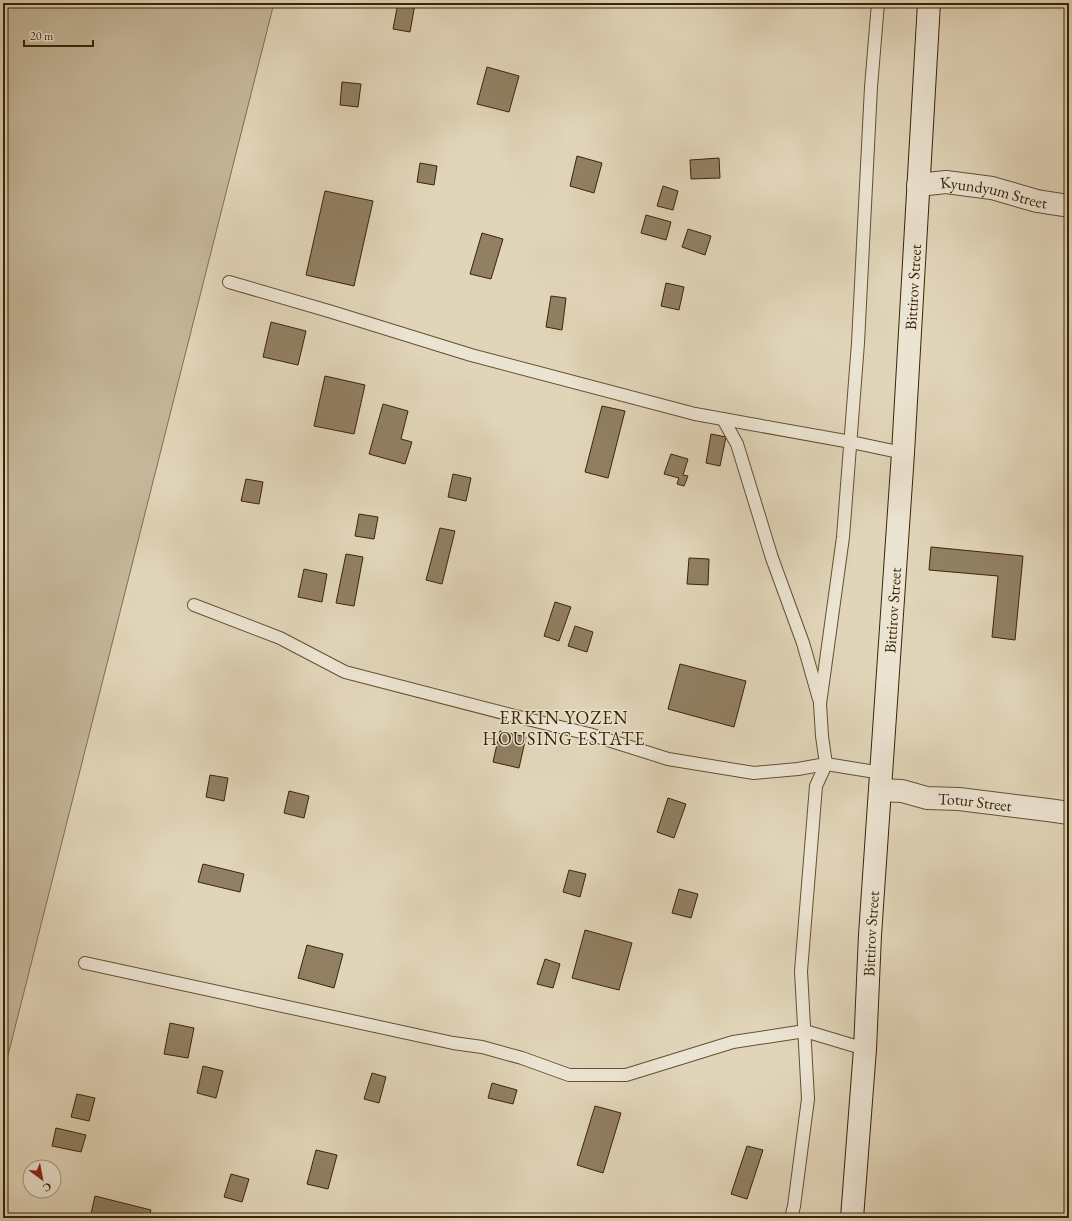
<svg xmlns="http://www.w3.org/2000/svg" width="1072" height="1221" font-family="'EB Garamond',serif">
	<rect width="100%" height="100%" fill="#e1d5b9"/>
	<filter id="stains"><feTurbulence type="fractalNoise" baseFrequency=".005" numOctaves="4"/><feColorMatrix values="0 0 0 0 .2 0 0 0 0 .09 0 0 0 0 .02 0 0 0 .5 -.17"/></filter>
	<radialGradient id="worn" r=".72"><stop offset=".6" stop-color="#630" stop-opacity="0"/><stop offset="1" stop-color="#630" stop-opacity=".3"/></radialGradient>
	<polygon fill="#c5b79a" stroke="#806e50" points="3,3 274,3 3,1075"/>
	<g fill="#918063" stroke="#3a2405">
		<polygon points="398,3 415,4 410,32 393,29"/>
		<polygon points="487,67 519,76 509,112 477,104"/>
		<polygon points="342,82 361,84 358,107 340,105"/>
		<polygon points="577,156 602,163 594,193 570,186"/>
		<polygon points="719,158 720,178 691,179 690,160"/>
		<polygon points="420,163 437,166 434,185 417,182"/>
		<polygon points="663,186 678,191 673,210 657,206"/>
		<polygon points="325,191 373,201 354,286 306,275"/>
		<polygon points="646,215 671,222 666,240 641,233"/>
		<polygon points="688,229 711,236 705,255 682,247"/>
		<polygon points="482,233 503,239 491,279 470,274"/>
		<polygon points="666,283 684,287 679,310 661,306"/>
		<polygon points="551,296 566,298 562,330 546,327"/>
		<polygon points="271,322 306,331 298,365 263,357"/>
		<polygon points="325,376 365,385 354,434 314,426"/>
		<polygon points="383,404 408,411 401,439 412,442 405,464 369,454"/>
		<polygon points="602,406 625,411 608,478 585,472"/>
		<polygon points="711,434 726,437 720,466 706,463"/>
		<polygon points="671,454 688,459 683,475 688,476 684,486 677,484 679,478 664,474"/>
		<polygon points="453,474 471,478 466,501 448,497"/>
		<polygon points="246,479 263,482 259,504 241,501"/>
		<polygon points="359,514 378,517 374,539 355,536"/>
		<polygon points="440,528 455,531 442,584 426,580"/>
		<polygon points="931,547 1023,556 1015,640 992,637 998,576 929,570"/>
		<polygon points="346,554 363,557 354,606 336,603"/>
		<polygon points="689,558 709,559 708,585 687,584"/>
		<polygon points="304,569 327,574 322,602 298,597"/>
		<polygon points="555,602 571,607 559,641 544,636"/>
		<polygon points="575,626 593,632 587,652 568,646"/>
		<polygon points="680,664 746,681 734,727 668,709"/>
		<polygon points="500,731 526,737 519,768 493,762"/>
		<polygon points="210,775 228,778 224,801 206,797"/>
		<polygon points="289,791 309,796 304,818 284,813"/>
		<polygon points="668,798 686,804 674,838 657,832"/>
		<polygon points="203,864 244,874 240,892 198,882"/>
		<polygon points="569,870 586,874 580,897 563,892"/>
		<polygon points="679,889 698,894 691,918 672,913"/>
		<polygon points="585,930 632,943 619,990 572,978"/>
		<polygon points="307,945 343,954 334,988 298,978"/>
		<polygon points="545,959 560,964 553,988 537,984"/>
		<polygon points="170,1023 194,1028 188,1058 164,1054"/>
		<polygon points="203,1066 223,1071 216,1098 197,1093"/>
		<polygon points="372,1073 386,1077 379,1103 364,1099"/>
		<polygon points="492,1083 517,1090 513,1104 488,1098"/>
		<polygon points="77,1094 95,1098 89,1121 71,1117"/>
		<polygon points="595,1106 621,1113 603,1173 577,1165"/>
		<polygon points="56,1128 86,1135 81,1152 52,1146"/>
		<polygon points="747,1146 763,1150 747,1199 731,1194"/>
		<polygon points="316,1150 337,1155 328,1189 307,1184"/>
		<polygon points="231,1174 249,1179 242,1202 224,1197"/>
		<polygon points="95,1196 151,1210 149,1218 90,1218"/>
	</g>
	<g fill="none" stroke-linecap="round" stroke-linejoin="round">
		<defs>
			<g id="lane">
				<polyline points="229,282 332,312 471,355 695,414 851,442 903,453"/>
				<polyline points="723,419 737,444 772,558 803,643 819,699"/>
				<polyline points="194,605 280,638 345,672 519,717 589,734 668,759 754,773 798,769 826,764 882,773"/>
				<polyline points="85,963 453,1043 482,1047 522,1058 569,1075 626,1075 733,1042 805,1031 865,1049"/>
				<polyline points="791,1218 794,1206 808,1099 801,971 816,786 826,764 822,736 820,704 843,537 858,343 871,87 878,3"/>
			</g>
			<g id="street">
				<path id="s1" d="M918 185 946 182 992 188 1037 201 1069 206"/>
				<path id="s2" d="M880 790 902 791 927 798 959 799 1048 810 1069 813"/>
			</g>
			<g id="secondary">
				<path id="s3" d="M852 1218 865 1049 870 935 903 453 929 3"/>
			</g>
		</defs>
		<use href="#lane" stroke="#645032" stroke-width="14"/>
		<use href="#street" stroke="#645032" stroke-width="24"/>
		<use href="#secondary" stroke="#3a2405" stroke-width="24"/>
		<use href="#lane" stroke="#ece4d2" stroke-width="12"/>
		<use href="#street" stroke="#ece4d2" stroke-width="22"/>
		<use href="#secondary" stroke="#ece4d2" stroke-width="22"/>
	</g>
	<g text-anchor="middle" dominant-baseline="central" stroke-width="3" stroke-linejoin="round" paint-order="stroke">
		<g font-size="16" fill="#3a2405" stroke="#ece4d2">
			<text stroke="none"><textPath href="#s1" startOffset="77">Kyundyum Street</textPath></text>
			<text stroke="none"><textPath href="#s3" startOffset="933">Bittirov Street</textPath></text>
			<text stroke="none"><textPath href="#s3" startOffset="609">Bittirov Street</textPath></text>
			<text stroke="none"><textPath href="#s2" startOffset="96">Totur Street</textPath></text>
			<text stroke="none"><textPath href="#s3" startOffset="285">Bittirov Street</textPath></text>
		</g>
		<g font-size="18" letter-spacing="1" fill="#3a2405" stroke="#ece4d2">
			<text x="564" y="717">ERKIN YOZEN<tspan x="564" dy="21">HOUSING ESTATE</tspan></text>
		</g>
	</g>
	<rect width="1072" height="1221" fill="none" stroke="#e1d5b9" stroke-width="16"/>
	<rect x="4" y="4" width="1064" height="1213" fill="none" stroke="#3a2405" stroke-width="2"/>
	<rect x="8" y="8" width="1056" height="1205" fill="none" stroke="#3a2405"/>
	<g transform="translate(42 1179) rotate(148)"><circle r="19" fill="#ece4d2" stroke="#a59780"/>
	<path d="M0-3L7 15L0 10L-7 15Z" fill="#8f2418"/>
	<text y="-6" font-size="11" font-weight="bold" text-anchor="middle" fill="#3a2405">С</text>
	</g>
	<path d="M24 40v6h69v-6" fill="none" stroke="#3a2405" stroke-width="2"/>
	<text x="30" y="40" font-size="12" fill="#3a2405" stroke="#ece4d2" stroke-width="3" paint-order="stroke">20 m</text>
	<rect width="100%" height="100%" filter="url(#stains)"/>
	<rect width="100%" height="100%" fill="url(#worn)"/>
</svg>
